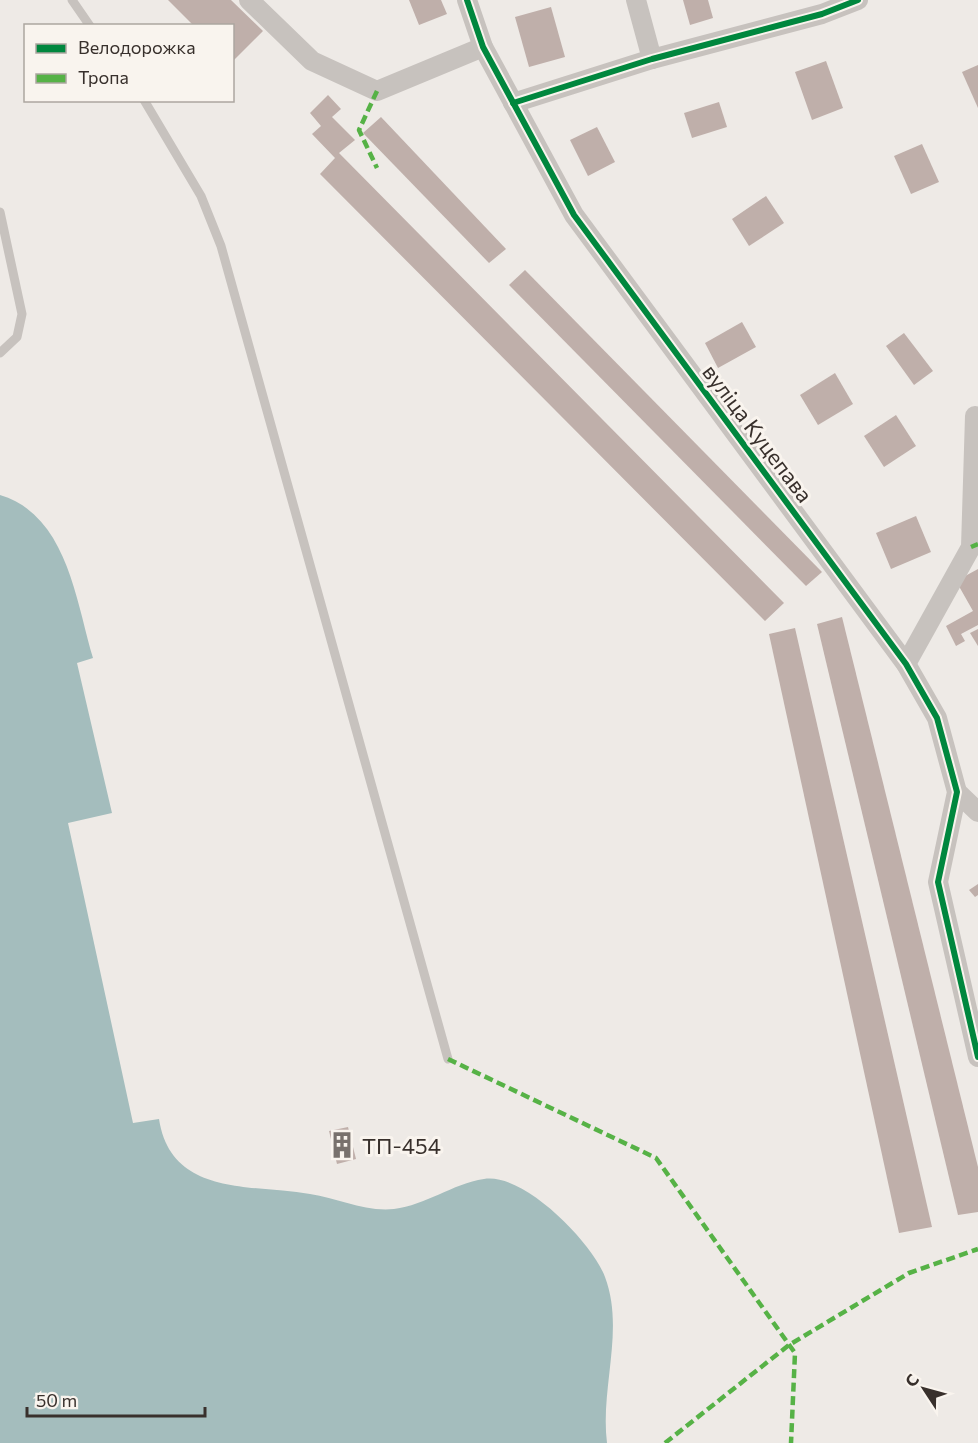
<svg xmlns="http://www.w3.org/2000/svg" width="978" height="1443" font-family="Commissioner,sans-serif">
	<rect width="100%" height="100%" fill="#eeeae6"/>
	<path fill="#a4bdbd" d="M0 495C67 515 76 601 93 658L77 663 112 813 68 823 133 1123 159 1119C171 1197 252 1184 310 1194 338 1198 364 1212 394 1209 426 1205 452 1184 484 1179 523 1172 592 1242 605 1277 625 1330 600 1388 607 1443H0Z"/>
	<g fill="#bfafaa">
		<polygon points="168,0 231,0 263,31 232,62 232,26 194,26"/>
		<polygon points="409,0 441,0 447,14 419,25"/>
		<polygon points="683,0 708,0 713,18 690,25"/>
		<polygon points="551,7 565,57 529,67 515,17"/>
		<polygon points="826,61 843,108 812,120 795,72"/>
		<polygon points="978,65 978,108 962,72"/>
		<polygon points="328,95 341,109 332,117 355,140 339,153 784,603 765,621 320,174 335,158 312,134 321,126 310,113"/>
		<polygon points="719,102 727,127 692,138 684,113"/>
		<polygon points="381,117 506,249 489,263 363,133"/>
		<polygon points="597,127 615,162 588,176 570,140"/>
		<polygon points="922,144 939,182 911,194 894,156"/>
		<polygon points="766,196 784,223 749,246 732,219"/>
		<polygon points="525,270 822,572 806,586 509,285"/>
		<polygon points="742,322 756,347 718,368 705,343"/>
		<polygon points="904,333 933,371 914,385 886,346"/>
		<polygon points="835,373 853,404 818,425 800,395"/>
		<polygon points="896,415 916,446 884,467 864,436"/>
		<polygon points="916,516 931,552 891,569 876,533"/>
		<polygon points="978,569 978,625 961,634 965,641 956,646 946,626 973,611 956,581"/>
		<polygon points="842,617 978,1167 978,1212 958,1215 817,624"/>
		<polygon points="795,628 932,1227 899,1233 769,634"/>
		<polygon points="978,629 978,646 970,633"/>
		<polygon points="978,884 978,895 975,897 969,890"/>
		<polygon points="348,1127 356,1159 337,1164 329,1131"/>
	</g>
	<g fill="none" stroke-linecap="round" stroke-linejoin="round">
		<g stroke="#c7c2be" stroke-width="9">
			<polyline points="72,0 90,26"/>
			<polyline points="144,100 201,196 221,246 448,1059"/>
			<polyline points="0,212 22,314 17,337 0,353"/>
		</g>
		<g stroke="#c7c2be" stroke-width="20">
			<polyline points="249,0 312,61 377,91 483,47"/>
			<polyline points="467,0 483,47 574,215 906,664 937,718 957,792 938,882 978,1057"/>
			<polyline points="636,0 652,59"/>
			<polyline points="513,103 652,59 822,14 858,0"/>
			<polyline points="906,664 971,547 975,416"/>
			<polyline points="957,792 978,812"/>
		</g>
		<g stroke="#56b246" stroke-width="4.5" stroke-dasharray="9 4.5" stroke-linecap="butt">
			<polyline points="377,91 359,130 377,168"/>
			<polyline points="971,547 978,544"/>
			<polyline points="448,1059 656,1158 795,1353 791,1443"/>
			<polyline points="665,1443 789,1345 909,1273 978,1249"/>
		</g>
		<defs>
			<g id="cycleway">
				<polyline points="467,0 483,47 574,215 906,664 937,718 957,792 938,882 978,1057"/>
				<polyline points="513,103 652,59 822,14 858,0"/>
			</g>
		</defs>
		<use href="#cycleway" stroke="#f9f4ee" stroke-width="10"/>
		<use href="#cycleway" stroke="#00873e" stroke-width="6"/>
	</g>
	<defs>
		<symbol id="building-bare" viewBox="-9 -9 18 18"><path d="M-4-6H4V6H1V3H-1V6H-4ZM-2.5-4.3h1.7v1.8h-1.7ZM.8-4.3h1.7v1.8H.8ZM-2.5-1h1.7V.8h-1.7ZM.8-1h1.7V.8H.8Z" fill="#78716d" stroke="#f9f4ee" stroke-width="2.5" paint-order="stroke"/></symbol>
	</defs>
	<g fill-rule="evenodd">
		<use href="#building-bare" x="323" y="1126" width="38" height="38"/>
	</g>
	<g text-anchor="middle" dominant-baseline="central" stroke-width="6" stroke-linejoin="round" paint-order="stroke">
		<g font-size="22" fill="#38302c" stroke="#f9f4ee">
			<text transform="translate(758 433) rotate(53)">вуліца Куцепава</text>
		</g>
		<g font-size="22" fill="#38302c" stroke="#f9f4ee" text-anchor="start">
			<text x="362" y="1145">ТП-454</text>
		</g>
	</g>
	<rect x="24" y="24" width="210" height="78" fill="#f9f4ee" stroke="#aca6a0" stroke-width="1.5"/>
	<rect x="36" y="44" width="30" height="9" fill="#00873e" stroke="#aca6a0" stroke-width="1.5"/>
	<text x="78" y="54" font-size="18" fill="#38302c">Велодорожка</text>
	<rect x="36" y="74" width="30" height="9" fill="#56b246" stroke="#aca6a0" stroke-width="1.5"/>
	<text x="78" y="84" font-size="18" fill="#38302c">Тропа</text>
	<g transform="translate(924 1389) rotate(306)" stroke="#f9f4ee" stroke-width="4.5" paint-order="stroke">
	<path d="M0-4.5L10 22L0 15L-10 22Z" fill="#38302c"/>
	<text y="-9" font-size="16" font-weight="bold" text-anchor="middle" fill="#38302c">С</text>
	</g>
	<path d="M27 1407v9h178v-9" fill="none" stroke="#38302c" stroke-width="3"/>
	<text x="36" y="1407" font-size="18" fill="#38302c" stroke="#f9f4ee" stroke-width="4.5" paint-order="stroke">50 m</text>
</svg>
